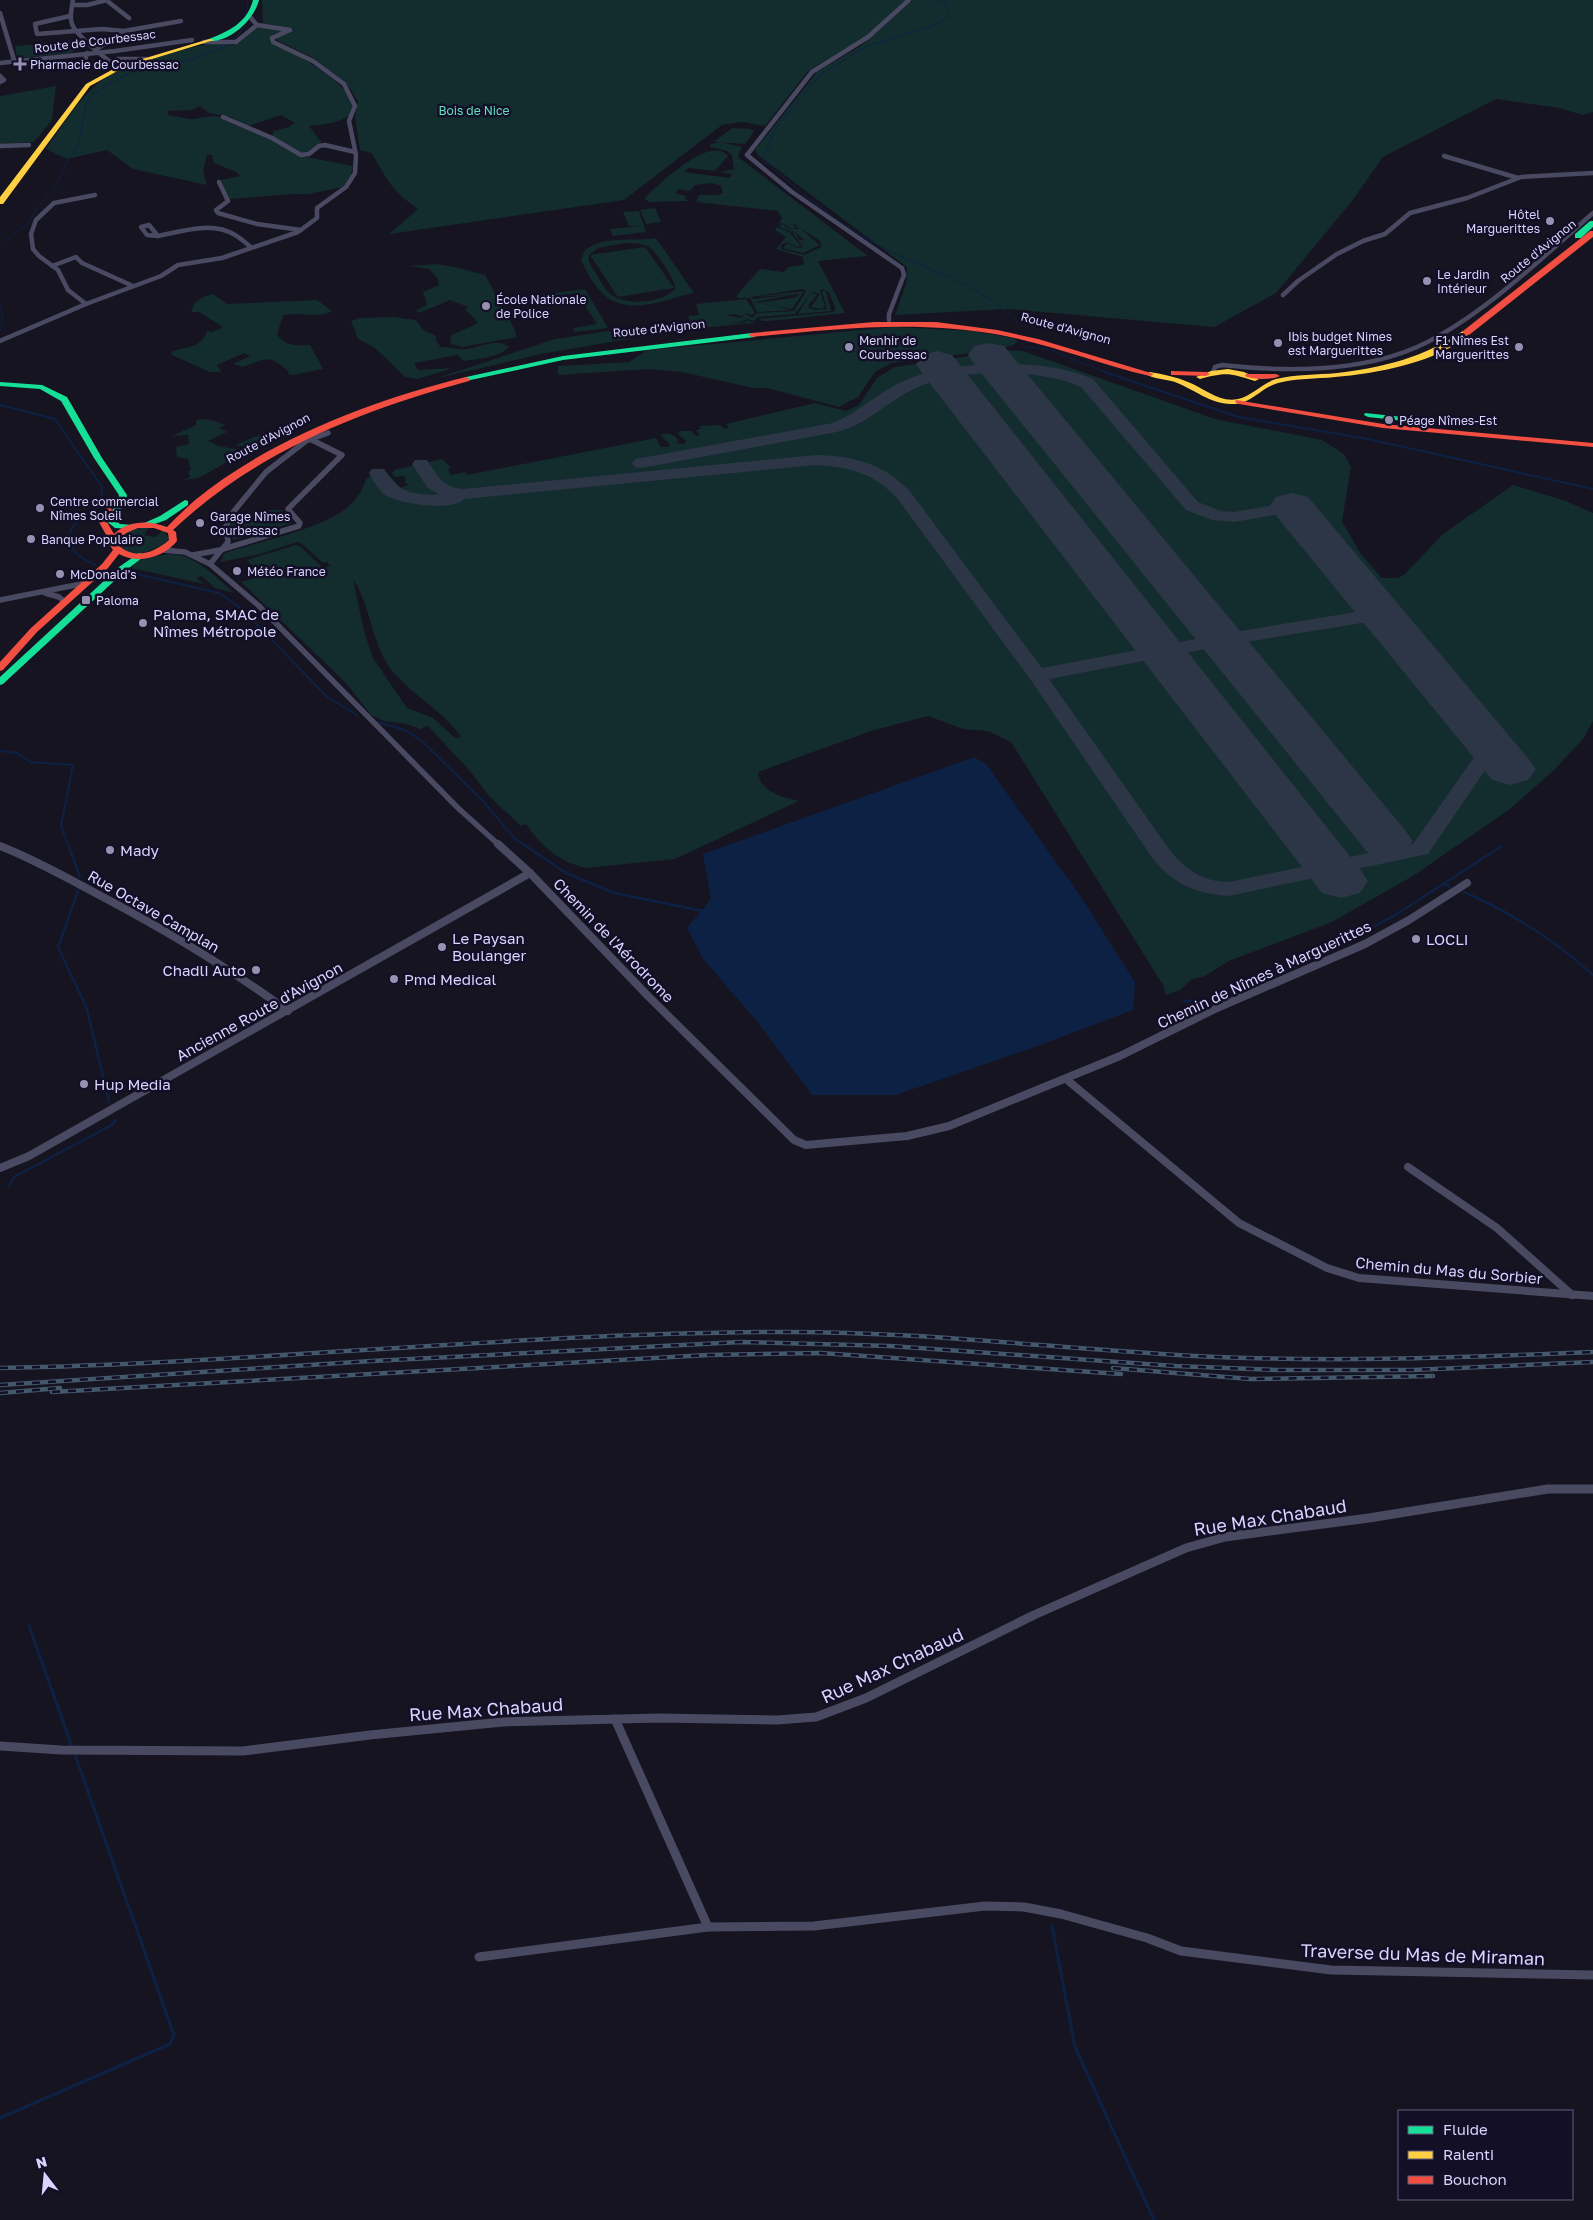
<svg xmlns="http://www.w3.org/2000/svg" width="1593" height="2220" font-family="'Golos Text',sans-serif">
	<rect width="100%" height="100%" fill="#161421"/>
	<g fill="#132c2d" fill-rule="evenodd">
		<path d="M262 0H906L869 34 808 71 765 126 742 122 722 125 624 200 389 234 418 209C392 191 387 180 372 153L360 150 355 118 358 101 347 84 312 57 278 41 276 38 294 29 263 24Z"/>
		<polygon points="913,0 1593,0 1593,112 1582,115 1560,108 1496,99 1383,157 1352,201 1276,293 1214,327 1007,309 895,315 906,284 907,267 758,155 755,150 817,72 862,45"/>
		<path d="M259 26 287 31 270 39 271 42 269 43C287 47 362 88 352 111 347 123 319 125 309 126L322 143 310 153 303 154 272 136 274 131 289 127 295 123 281 115 248 126 231 117 209 113 200 106 191 110 167 111 168 115 191 119 215 116 232 120 270 138 296 155 353 166 351 175 343 187 308 194H293L229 199 221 180 240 176 236 172 214 163 212 155H207L203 171 207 185 133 169 107 150 67 159 46 149C61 128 74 105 93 88 99 82 106 76 115 73 136 64 214 35 232 46L240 42Z"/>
		<polygon points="79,40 89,46 70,53 20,58 17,57 15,46"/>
		<polygon points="56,86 52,120 34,142 0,144 0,96"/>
		<polygon points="732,128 750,129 754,131 745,144 714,142"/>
		<path d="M720 142 742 147 738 157 868 256 818 261 845 313 769 321H762L760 319 833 312 836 310 829 292 822 289 820 291 825 307 821 309 811 307 820 294 812 292 795 314 758 317 754 321 747 319 742 322H727L743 323 748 320 754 323 678 330 677 326 691 325 688 316 699 315 696 304 746 299 755 312 752 315 746 313 742 317 735 314 725 315 742 318 746 314 752 318 757 313 794 311 806 291 803 289 751 297 754 299 796 294 755 302 791 310 757 312 750 298H738L736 296 760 269 784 272 788 267 804 265 803 257 776 249 786 237 775 230 782 218 778 211 696 202 699 195H718L723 193 721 186 711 183 695 185 690 191 679 189 675 193 686 196 685 199 689 201 650 202 644 199C658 185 710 134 728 156L715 171 688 168 684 172 730 178 732 174 720 172 734 169 732 155 727 151 710 147 711 144ZM780 223 785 224 804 240H799L796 234 783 224 780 225V227L792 232 803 247 797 248 787 243 783 248 803 253 820 245 801 229H794L795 226 791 224 797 225 796 228 802 229 820 241 821 247 804 255 781 249V245L787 242 797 247 801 246 789 232 777 227Z"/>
		<polygon points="655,208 661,222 646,224 640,210"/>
		<polygon points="639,211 646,232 613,236 610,229 641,226 629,226 623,212"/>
		<path d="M656 238 694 293C683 295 674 298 664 301 618 313 600 301 581 260L585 250C605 235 633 242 656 238ZM625 243C633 243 642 243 649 247 656 251 677 282 675 289 662 303 628 306 612 295 605 291 600 280 596 273 592 267 587 262 589 255L598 248Z"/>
		<polygon points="645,247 674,288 618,297 590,255"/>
		<polygon points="435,264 455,267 485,275 514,328 517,337 462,347 451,344 450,336 478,323 465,309 468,307 450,300 419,313 416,310 427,305 423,292 439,285 438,279 429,269 410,266"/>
		<polygon points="585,289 608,328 575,332 573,328 597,324 577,293 533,299 540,297 523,297"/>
		<polygon points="804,291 792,309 758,303 797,297 799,294 754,297"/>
		<polygon points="822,291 826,291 831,311 798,314 810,294 813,293 817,295 808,305 809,308 815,310 827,309"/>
		<path d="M213 294 227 304 317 300 332 311C319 320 299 310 283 316L277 334C284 346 297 346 310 345L323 369 293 375 288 374 289 372C268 354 268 358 243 367L233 364 250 356 244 353 217 365 221 372H210L172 355 171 352C187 346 202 348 207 331L212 332 223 327 199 312H191C194 300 201 297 213 294Z"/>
		<path d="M393 317 416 320 423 330 436 336V341L441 347C450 347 457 350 466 349 478 348 499 337 509 347 498 358 478 359 463 361L458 355 414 363 418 370 453 368 418 379 405 377 375 348 358 339 351 321 359 318Z"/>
		<polygon points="895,327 973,331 1013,338 1018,341 1012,346 971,353 891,363 875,372 858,397 839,407 767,388 753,388 682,372 649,369 558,375 558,366 629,362 647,350"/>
		<polygon points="609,331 628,339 541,354 434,379 555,339"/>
		<path d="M1009 350 1023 351 1215 419 1322 440 1344 454 1351 467 1342 521 1360 553 1382 578H1398L1404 575 1443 534 1513 485 1566 501 1593 513V721L1584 738 1554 770 1510 809 1413 876 1332 922 1229 961 1203 977 1192 979 1180 990 1166 995 1163 985 1011 742 988 731 963 729 928 716 871 731 758 772C760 792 782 797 799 801L675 859 586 868C559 862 541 846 526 824L521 826 490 797 469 770 428 726 423 727 422 730 407 724 384 721 371 715 346 683 241 582 261 576 247 560 296 545 300 546 323 568 330 566 327 562 323 563 301 543 297 542 260 554 220 562 225 553C258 542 325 528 349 506 358 498 363 488 367 477L388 474 401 488 408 485 404 481H406L404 476 394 477 392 473 394 470 442 459 451 468 448 469 451 475 465 472 467 475 656 438 661 447H668L670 444 660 435C668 433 672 433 678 440L677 443 684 444 686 441 678 434 680 431H691L696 436 700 435 696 430 701 429 699 426 720 425 725 429 729 428 726 424 815 403 846 411 859 405 877 378 895 367ZM353 579C372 608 371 646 394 673 414 696 444 712 461 737L455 738 433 718 407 708 373 658 364 631Z"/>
		<polygon points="200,419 212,420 225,425 219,428 227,432 208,441 218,446 246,451 199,478 183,480 190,477 188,471 191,471 188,459 177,457 176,447 189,444 188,435 172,436 196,425 196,421"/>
		<polygon points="265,433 278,437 250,448 235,445"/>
		<polygon points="270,510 283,510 282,514 292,523 233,540 228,524 252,513"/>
		<path d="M149 527 144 535 156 537 163 530 169 538 167 542C154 550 131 562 119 544 119 530 138 528 149 527Z"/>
		<path d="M167 554C193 552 216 577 234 593L215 588 202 576 196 578 204 584 131 568 139 560Z"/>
	</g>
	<polygon fill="#0d2144" points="974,757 986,764 1081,897 1135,982 1133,1010 1035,1047 896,1095 812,1095 756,1020 703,959 687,928 711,899 703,854"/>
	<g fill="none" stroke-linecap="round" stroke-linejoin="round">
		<g stroke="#0d2144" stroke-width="1">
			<path d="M938 0 947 5 948 17 932 26 867 46 820 75 775 129 763 160C798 190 835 222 876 244 925 270 979 282 1018 323"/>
			<polyline points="246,14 248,0"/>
			<polyline points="234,40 246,25"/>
			<polyline points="0,244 29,223 37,208 55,188 69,159 78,147 86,105 92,96 105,86 140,68 191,60 230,44"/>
			<polyline points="0,306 3,319 0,331"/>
			<polyline points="1023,343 1025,347 1048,349 1105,372"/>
		</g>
		<g stroke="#0d2144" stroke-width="2">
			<polyline points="1102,371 1238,417 1368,439 1593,489"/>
			<path d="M0 405 55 419 102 487 101 502C94 511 85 515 77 522 58 541 77 558 96 565"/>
			<polyline points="128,572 219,593 242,609"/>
			<polyline points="247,614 267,635"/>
			<polyline points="272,640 327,697 357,715"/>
			<polyline points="377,722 405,730 421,740 483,801 515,839 525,845"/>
			<polyline points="0,751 17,753 30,762 73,765 61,826 68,845"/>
		</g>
		<g stroke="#0d2144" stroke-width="2.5">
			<polyline points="68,844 80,877"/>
			<polyline points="523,844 566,873 614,893 703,911"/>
			<polyline points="1444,884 1450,887"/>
			<polyline points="78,891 58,947 87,1009 109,1102"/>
			<path d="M1464 892C1512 913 1555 940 1593 975"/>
			<polyline points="1184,1001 1210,1001 1308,961 1392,917 1502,846"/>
			<polyline points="9,1186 14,1177 112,1125 116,1120"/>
		</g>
		<g stroke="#0d2144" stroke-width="3">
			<polyline points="29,1626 72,1747"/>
			<polyline points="1052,1926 1075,2047 1154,2220"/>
			<polyline points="0,2118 170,2044 174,2035 74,1752"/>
		</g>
		<g fill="#2c3646" fill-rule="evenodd">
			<path d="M1000 364C1033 364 1063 366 1093 379L1198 502 1221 511 1234 512 1292 502 1298 503 1301 507 1298 511 1292 512 1234 522 1212 520 1186 510 1081 387C1037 367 952 368 910 391 885 404 865 425 837 432L641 468 635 467 632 463 635 459 641 458 833 423C859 412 880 391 906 380 935 367 969 365 1000 364Z"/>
			<path d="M816 455C853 456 882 463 909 490L1042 668 1222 634 1380 608 1387 610 1389 614 1387 618 1380 620 1222 646 1049 679 1169 849C1186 870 1201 881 1229 882L1413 844 1484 743 1491 741 1498 743 1501 747 1428 854 1229 896C1196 894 1174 884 1153 859L1030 679 897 498C873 473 850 467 816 465L464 499C452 512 400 504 385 495 378 489 373 481 369 473L372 469H384C399 491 407 494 434 495L438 494 427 487 412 464 415 460H427C438 476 442 487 463 489Z"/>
		</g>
		<g fill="#2c3646" fill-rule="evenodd">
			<polygon points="989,343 1004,346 1405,830 1413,841 1405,852 1386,857 1367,852 974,364 968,355 974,346"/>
			<polygon points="937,351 952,355 1360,869 1368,881 1360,893 1341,898 1322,893 922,373 916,364 922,355"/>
			<polygon points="1292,493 1308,497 1528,758 1536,769 1528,780 1510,785 1492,780 1269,507 1276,497"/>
		</g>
		<g stroke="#4a4962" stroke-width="4.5">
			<path d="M73 0C72 8 69 16 72 24 76 35 109 63 120 67"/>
			<polyline points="106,0 129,18"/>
			<polyline points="72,5 87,5 107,0"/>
			<polyline points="0,13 14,60"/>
			<polyline points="70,16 35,24 37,34 102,29 124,31"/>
			<polyline points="204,42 236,42 257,25 250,17"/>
			<polyline points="97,49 124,31 181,21"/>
			<polyline points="117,59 146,59"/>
			<polyline points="0,63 115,51 192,40"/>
			<polyline points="74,68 85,61 87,53"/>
			<polyline points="0,76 4,80 0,82"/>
			<polyline points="223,117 272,138 301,155 309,154 319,146 325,145 355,152"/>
			<polyline points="0,146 29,145"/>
			<polyline points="1444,156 1518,178"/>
			<polyline points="219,182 228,201 216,210 218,213 257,224 301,230"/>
			<polygon points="149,225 158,236 147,235 141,227"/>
			<path d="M158 236C183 231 212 221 235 235 241 238 245 243 251 247"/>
			<polyline points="52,266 76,257 82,263 133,286"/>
			<polyline points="1283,295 1298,281 1337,254 1363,241 1385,234 1410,213 1467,198 1521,177 1593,173"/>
			<polyline points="86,304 161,276 178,265 222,258 298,232 317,218 317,208 346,187 355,173 356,155 349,121 355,106 344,84 313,61 273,42 272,38 290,30 257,25"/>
			<polyline points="889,320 889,314 904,275 902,268 792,192 747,155 812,72 868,37 909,0"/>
			<polyline points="0,341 86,304 68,290 58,270 39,256 33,249 31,234 36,220 54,203 95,195"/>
			<path d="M1213 372 1215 367 1222 365C1285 372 1358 373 1417 347 1479 319 1542 258 1593 213"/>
		</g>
		<g stroke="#4a4962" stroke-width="5.5">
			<polyline points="163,550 185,552 210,564 258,605 458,808 499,845"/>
			<polyline points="193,555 220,550 299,526 300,523 288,509 342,455 310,439"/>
			<polyline points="210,564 228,542 226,526 230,516 266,472 306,441 328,433"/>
			<polyline points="45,593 59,597 65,602"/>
			<polyline points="0,600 86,583"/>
		</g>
		<g stroke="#4a4962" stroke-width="8">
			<polyline points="498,844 530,873 648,996 794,1140 806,1145 907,1136 949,1126 1120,1056 1217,1008 1365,944 1409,920 1467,883"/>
			<path d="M0 846C36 860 69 879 103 897 167 931 229 968 288 1011"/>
			<polyline points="1066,1079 1239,1223 1327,1268 1359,1278 1593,1296"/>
			<polyline points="1408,1167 1497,1228 1572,1295"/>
			<polyline points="0,1168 29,1156 530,873"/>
		</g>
		<g stroke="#4a4962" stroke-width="9">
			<polyline points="615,1719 708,1927 814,1926 985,1906 1024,1907 1061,1914 1147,1938 1181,1951 1331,1970 1593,1975"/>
			<polyline points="0,1746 61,1750 243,1751 370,1735 503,1722 659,1718 777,1720 816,1717 866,1698 1034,1615 1186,1548 1225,1537 1369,1518 1548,1489 1593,1489"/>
			<polyline points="479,1957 708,1927"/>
		</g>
		<g fill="#16e098" fill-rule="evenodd">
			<path d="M253 0H259C254 20 230 42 209 41V39C229 31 247 23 253 0Z"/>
			<polygon points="1590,221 1593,221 1593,227 1581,238 1575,238 1575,234"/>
			<polygon points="752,333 755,333 755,337 563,360 466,381 462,379 466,377 563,356"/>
			<polygon points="0,382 42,385 67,397 102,458 127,495 125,504 114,519 120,524 134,525 134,529 115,528 105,520 117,504 119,495 94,458 61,401 40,389 0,386"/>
			<polygon points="1365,413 1413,418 1417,420 1413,422 1368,417 1364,415"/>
			<polygon points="185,500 188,501 188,505 166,520 146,527 142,524 160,516"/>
			<polygon points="139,553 142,554 142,558 125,571 3,684 0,685 0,677 119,567"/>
		</g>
		<g fill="#ffcf43" fill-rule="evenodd">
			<polygon points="209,39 214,40 123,68 90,86 3,204 0,204 0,197 86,84 119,66"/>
			<path d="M1463 331 1470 333C1441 362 1374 374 1335 377 1316 379 1296 378 1278 383 1260 388 1251 405 1231 404 1210 404 1194 389 1175 382 1166 379 1153 379 1146 374L1150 372C1163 374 1176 377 1188 382 1204 388 1219 403 1238 399 1252 396 1262 383 1276 379 1296 374 1317 375 1337 373 1382 368 1425 357 1463 331Z"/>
			<path d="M1228 369 1244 372 1259 379 1255 381C1229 373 1227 372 1200 379L1196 377 1211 371Z"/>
		</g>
		<g fill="#f24e42" fill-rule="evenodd">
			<polygon points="1590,231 1593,231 1593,237 1469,335 1463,335 1463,331"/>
			<path d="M874 322H936L997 330 1038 339 1154 374 1150 376C1098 364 1048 343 995 334 914 320 833 329 752 337L748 335 752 333Z"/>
			<polygon points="1171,371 1206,372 1210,374 1206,376 1174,375 1171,375"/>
			<path d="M1246 374H1276L1280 376C1273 380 1252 380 1245 376Z"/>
			<path d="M466 377 470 379 469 381C360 411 257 451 173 530L176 532 177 541C164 557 138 565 119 554L108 568 37 632 3 670 0 671V662L31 628 102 564 113 550 109 544 110 542 99 522 106 508 109 507 113 510 107 522 114 534C128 520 150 520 167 527 176 518 185 509 194 501 269 439 373 400 466 377ZM138 528H154L168 533 169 540C153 554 133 560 117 544L126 533Z"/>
			<polygon points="1236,400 1383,424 1593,443 1593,447 1383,428 1239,404 1235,402"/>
		</g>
		<defs>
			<g id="rail">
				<path d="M0 1368C259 1363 517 1333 777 1332 910 1331 1043 1347 1177 1355 1316 1363 1454 1358 1593 1352"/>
				<polyline points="1113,1368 1251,1379 1433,1376"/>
				<polyline points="0,1385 372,1361 741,1342 890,1346 1175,1366 1277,1370 1413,1370 1593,1362"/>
				<polyline points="52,1392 708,1355 821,1353 1121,1374"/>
				<polyline points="0,1393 60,1388"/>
			</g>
		</defs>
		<use href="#rail" stroke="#43596b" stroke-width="4.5"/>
		<use href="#rail" stroke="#130f26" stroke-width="2.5" stroke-dasharray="8" stroke-linecap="butt"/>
	</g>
	<g fill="#9591b1" stroke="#130f26" stroke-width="2">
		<path d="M17.5 56.5h5v5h5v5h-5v5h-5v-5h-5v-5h5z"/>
		<circle cx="1550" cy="221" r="5"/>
		<circle cx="1427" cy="281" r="5"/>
		<circle cx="486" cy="306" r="5"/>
		<circle cx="1278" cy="343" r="5"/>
		<circle cx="849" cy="347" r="5"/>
		<circle cx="1519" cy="347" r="5"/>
		<circle cx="1389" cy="420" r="5"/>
		<circle cx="40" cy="508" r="5"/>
		<circle cx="200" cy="523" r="5"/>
		<circle cx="31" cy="539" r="5"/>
		<circle cx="237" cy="571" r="5"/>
		<circle cx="60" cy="574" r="5"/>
		<rect x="81" y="595" width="10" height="10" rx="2.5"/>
		<circle cx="143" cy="623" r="5"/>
		<circle cx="110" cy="850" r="5"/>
		<circle cx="1416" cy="939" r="5"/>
		<circle cx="442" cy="947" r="5"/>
		<circle cx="256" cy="970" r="5"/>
		<circle cx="394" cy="979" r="5"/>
		<circle cx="84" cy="1084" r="5"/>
	</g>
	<g text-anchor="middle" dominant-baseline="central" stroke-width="5" stroke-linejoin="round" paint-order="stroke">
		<g font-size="12" fill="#d9d4ff" stroke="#130f26">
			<text transform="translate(95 41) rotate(-7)">Route de Courbessac</text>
			<text transform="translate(1538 251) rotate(-39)">Route d'Avignon</text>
			<text transform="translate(659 328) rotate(-6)">Route d'Avignon</text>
			<text transform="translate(1066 328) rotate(15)">Route d'Avignon</text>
			<text transform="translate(268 438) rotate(-28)">Route d'Avignon</text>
		</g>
		<g font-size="12" fill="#d9d4ff" stroke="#130f26" text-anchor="start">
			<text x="30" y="64">Pharmacie de Courbessac</text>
			<text x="1540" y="214" text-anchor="end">Hôtel<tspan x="1540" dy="14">Marguerittes</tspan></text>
			<text x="1437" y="274">Le Jardin<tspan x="1437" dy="14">Intérieur</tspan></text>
			<text x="496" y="299">École Nationale<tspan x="496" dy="14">de Police</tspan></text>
			<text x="1288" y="336">Ibis budget Nimes<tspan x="1288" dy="14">est Marguerittes</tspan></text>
			<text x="859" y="340">Menhir de<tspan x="859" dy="14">Courbessac</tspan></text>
			<text x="1509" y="340" text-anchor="end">F1 Nîmes Est<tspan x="1509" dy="14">Marguerittes</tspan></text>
			<text x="1399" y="420">Péage Nîmes-Est</text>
			<text x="50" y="501">Centre commercial<tspan x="50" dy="14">Nîmes Soleil</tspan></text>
			<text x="210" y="516">Garage Nîmes<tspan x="210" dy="14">Courbessac</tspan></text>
			<text x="41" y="539">Banque Populaire</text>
			<text x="247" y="571">Météo France</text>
			<text x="70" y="574">McDonald's</text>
			<text x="96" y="600">Paloma</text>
		</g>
		<g font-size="12" fill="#5fe0c0" stroke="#130f26">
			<text x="474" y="110">Bois de Nice</text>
		</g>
		<g font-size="15" fill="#d9d4ff" stroke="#130f26" text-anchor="start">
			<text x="153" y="614">Paloma, SMAC de<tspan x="153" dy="17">Nîmes Métropole</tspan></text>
			<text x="120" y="850">Mady</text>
			<text x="452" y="938">Le Paysan<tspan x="452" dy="17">Boulanger</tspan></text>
			<text x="1426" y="939">LOCLI</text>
			<text x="246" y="970" text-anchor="end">Chadli Auto</text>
			<text x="404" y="979">Pmd Medical</text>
			<text x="94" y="1084">Hup Media</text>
		</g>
		<g font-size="15" fill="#d9d4ff" stroke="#130f26">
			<text transform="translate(154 911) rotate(30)">Rue Octave Camplan</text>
			<text transform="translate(614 940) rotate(46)">Chemin de l'Aérodrome</text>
			<text transform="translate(1264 974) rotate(-25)">Chemin de Nîmes à Marguerittes</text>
			<text transform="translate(259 1011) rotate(-29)">Ancienne Route d'Avignon</text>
			<text transform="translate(1449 1270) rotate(5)">Chemin du Mas du Sorbier</text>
		</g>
		<g font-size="18" fill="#d9d4ff" stroke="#130f26">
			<text transform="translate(1270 1517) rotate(-9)">Rue Max Chabaud</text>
			<text transform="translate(892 1665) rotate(-25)">Rue Max Chabaud</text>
			<text transform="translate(486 1709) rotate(-4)">Rue Max Chabaud</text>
			<text transform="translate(1423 1954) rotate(2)">Traverse du Mas de Miraman</text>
		</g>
	</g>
	<rect x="1398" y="2110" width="175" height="90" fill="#130f26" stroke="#625e7d"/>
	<rect x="1408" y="2126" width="25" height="8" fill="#16e098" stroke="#625e7d"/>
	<text x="1443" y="2135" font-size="15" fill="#d9d4ff">Fluide</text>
	<rect x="1408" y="2151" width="25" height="8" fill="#ffcf43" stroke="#625e7d"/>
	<text x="1443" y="2160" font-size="15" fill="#d9d4ff">Ralenti</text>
	<rect x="1408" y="2176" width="25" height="8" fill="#f24e42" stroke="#625e7d"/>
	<text x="1443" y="2185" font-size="15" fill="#d9d4ff">Bouchon</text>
	<g transform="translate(45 2175) rotate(344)" stroke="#130f26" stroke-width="4" paint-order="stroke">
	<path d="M0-4L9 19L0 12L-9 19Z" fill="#d9d4ff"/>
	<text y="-8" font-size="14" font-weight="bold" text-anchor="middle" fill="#d9d4ff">N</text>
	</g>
</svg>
